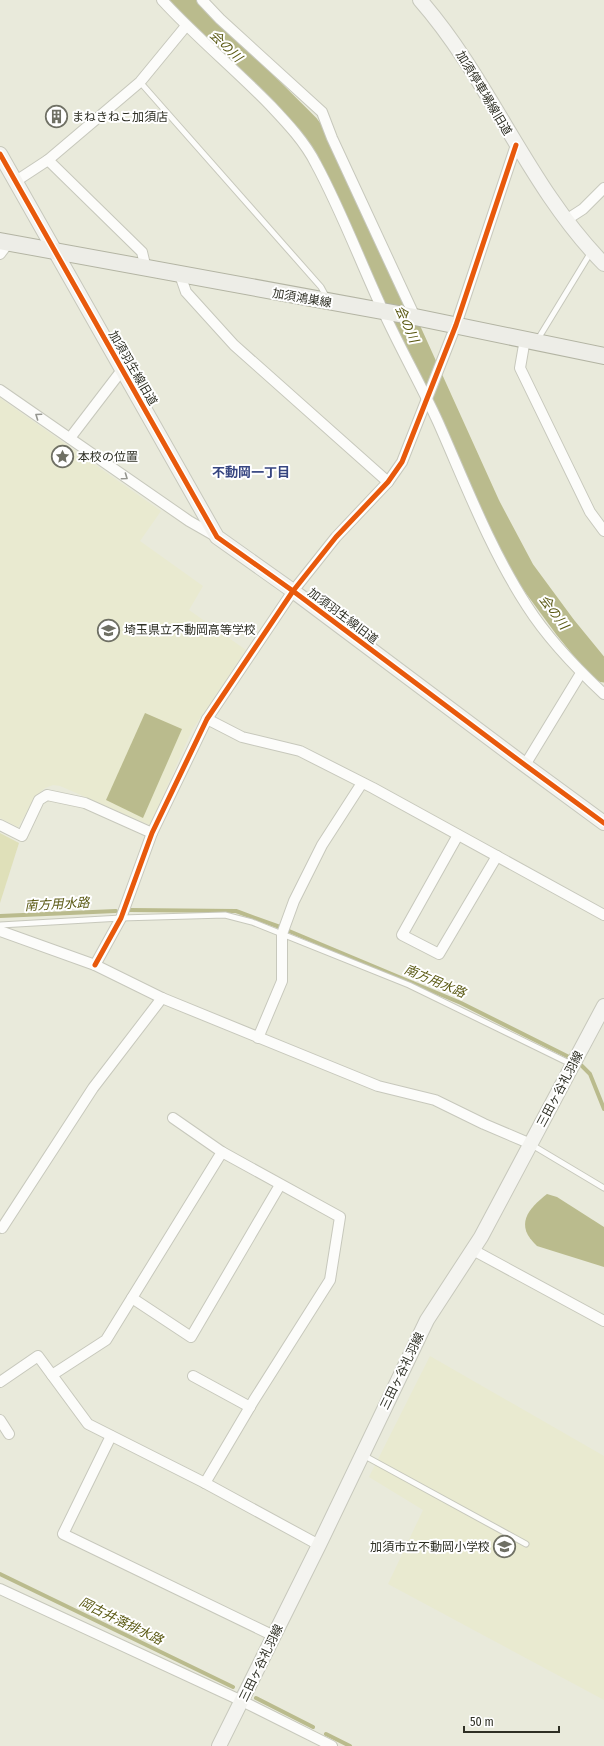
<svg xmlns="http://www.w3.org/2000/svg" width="604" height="1746" font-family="'Fira Sans Condensed','Noto Sans JP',sans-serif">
	<rect width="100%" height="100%" fill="#e9eadb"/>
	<g fill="#e9ead0">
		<polygon points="0,398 161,511 140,541 203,586 189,610 246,650 192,730 150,825 60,786 53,785 45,788 37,795 18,827 0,818"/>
		<polygon points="430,1356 604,1456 604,1700 388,1584 423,1510 369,1477"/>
	</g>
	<polygon fill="#dfe0b9" points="0,833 19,843 0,903"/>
	<g fill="#babb8d">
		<polygon points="145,713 182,729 143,818 106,800"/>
		<path d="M547 1194 557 1197 604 1227V1267L537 1246C514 1225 528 1209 547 1194Z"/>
	</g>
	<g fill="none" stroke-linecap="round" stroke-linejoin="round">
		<g stroke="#babb8d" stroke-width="4">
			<polyline points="130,910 236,911 280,927"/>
			<polyline points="0,916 116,911"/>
			<polyline points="289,931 461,1003 569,1057"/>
			<polyline points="581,1065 590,1074 604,1109"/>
			<polyline points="0,1574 233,1687"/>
			<polyline points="256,1698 313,1727"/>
			<polyline points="326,1734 350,1746"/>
		</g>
		<polyline stroke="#babb8d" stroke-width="23" points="179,0 204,22 308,126 321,143 399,307 489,506 523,570 565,627 596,665 604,671"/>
		<defs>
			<g id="lane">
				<polyline points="140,82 321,287 327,298"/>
				<polyline points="538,339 591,252"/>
				<polyline points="0,925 121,918 225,915 252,922 409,985 571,1064"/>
				<polyline points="532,1145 604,1188"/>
				<polyline points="363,1455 526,1544"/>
			</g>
			<g id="street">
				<path d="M162 0C196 37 235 69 270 105 287 123 305 142 316 164 342 212 361 264 384 313 401 350 421 385 438 422 465 483 490 549 527 606 548 639 576 668 604 694"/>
				<polyline points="202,0 220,19 322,112 332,138 415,317"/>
				<polyline points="48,160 142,252 146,269"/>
				<polyline points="16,181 48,160 140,82 186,26"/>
				<polyline points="566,220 583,209 604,188"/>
				<polyline points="0,254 9,242"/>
				<polyline points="180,275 186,292 234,345 388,482"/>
				<polyline points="525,339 520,368 590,512 604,531"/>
				<polyline points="0,390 189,521 217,537"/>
				<polyline points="70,438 122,370"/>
				<polyline points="207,719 242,737 300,751 373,788 604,915"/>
				<polyline points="525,765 581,673"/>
				<polyline points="0,825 22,836 39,800 47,795 85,803 152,833"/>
				<polyline points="458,835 402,935 439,954 497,856"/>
				<polyline points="0,931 95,965 162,998 378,1086 435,1100 484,1124 531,1144"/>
				<polyline points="95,965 121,918 152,833 207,719 293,591 336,537 388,482 402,462 456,325 516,145"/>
				<polyline points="258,1038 282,981 282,934 294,901 322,845 362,783"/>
				<polyline points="173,1118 222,1152 340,1217 330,1280 254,1400 205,1483"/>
				<polyline points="0,1227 2,1228 93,1088 162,998"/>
				<polyline points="473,1250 604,1321"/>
				<polyline points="132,1298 191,1337 280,1185"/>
				<polyline points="52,1375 106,1340 222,1152"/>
				<polyline points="193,1376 250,1407"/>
				<polyline points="0,1382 38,1356 88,1424 205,1483 319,1545"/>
				<polyline points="0,1420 9,1434"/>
				<polyline points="111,1436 63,1534 274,1636"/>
				<polyline points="0,1589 242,1701 332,1746"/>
			</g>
			<g id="secondary">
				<path d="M420 0C491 81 528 187 604 264"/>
				<polyline points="0,154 217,537 293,591 525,765 604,823"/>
				<polyline points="219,1746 319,1545 427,1320 481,1237 604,1006"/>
			</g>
			<polyline id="primary" points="0,241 415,317 604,356"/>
		</defs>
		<use href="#lane" stroke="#c7c8bc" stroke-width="7"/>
		<use href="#street" stroke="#c7c8bc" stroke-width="12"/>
		<use href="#secondary" stroke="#c7c8bc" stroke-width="16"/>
		<use href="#primary" stroke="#b3b4a3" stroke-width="18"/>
		<use href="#lane" stroke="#fcfcfa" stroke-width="5"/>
		<use href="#street" stroke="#fcfcfa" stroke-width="10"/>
		<use href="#secondary" stroke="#f4f4f0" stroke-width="14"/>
		<use href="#primary" stroke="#edede7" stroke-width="16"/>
		<defs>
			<g id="cycleway">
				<polyline points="0,154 217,537 293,591 525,765 604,823"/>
				<polyline points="95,965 121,918 152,833 207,719 293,591 336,537 388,482 402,462 456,325 516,145"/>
			</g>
		</defs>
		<use href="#cycleway" stroke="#fff" stroke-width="8"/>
		<use href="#cycleway" stroke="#e8590c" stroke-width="5"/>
	</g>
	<defs><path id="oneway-chevron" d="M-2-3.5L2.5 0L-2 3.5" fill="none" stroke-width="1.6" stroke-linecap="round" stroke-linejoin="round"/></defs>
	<g stroke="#95968f">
		<use href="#oneway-chevron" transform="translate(38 416) rotate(-145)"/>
		<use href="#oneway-chevron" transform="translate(125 477) rotate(35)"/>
	</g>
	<defs>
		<symbol id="building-ring" viewBox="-11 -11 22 22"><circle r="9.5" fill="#fff" stroke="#6f7064" stroke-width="1.5"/><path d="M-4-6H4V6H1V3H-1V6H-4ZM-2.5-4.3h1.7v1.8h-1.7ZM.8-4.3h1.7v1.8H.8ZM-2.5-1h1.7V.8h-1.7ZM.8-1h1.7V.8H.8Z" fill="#6f7064"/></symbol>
		<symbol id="sight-ring" viewBox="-11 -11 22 22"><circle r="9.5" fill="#fff" stroke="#6f7064" stroke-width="1.5"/><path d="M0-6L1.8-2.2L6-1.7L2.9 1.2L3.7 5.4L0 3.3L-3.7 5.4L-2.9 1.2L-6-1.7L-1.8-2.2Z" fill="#6f7064"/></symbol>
		<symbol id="school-ring" viewBox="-11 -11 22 22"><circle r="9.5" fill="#fff" stroke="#6f7064" stroke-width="1.5"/><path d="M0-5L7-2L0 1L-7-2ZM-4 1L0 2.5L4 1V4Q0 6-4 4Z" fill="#6f7064"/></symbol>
	</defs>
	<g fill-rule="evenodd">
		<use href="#building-ring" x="44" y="104" width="25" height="25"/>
		<use href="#sight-ring" x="50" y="444" width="25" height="25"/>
		<use href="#school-ring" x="96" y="618" width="25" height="25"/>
		<use href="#school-ring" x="492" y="1534" width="25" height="25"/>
	</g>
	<g text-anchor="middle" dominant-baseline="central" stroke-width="4" stroke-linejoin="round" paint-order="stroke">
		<g font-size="12" fill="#2e2f24" stroke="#fff">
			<text transform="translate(484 93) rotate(59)">加須停車場線旧道</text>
			<text transform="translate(302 298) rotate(10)">加須鴻巣線</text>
			<text transform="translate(133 368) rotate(60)">加須羽生線旧道</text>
			<text transform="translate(343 616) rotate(37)">加須羽生線旧道</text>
			<text transform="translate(560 1089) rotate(-62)">三田ヶ谷礼羽線</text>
			<text transform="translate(402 1371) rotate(-64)">三田ヶ谷礼羽線</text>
			<text transform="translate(261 1663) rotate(-64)">三田ヶ谷礼羽線</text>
		</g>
		<g font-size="12" fill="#2e2f24" stroke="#fff" text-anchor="start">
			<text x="72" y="117">まねきねこ加須店</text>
			<text x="78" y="457">本校の位置</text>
			<text x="124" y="630">埼玉県立不動岡高等学校</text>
			<text x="490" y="1547" text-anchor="end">加須市立不動岡小学校</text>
		</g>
		<g font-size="13" font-style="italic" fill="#5a5913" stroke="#fff">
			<text transform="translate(226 46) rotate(44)">会の川</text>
			<text transform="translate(407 324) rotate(66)">会の川</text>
			<text transform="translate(554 612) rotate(53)">会の川</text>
			<text transform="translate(57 904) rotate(-3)">南方用水路</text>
			<text transform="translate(435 981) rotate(23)">南方用水路</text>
			<text transform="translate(121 1621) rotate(26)">岡古井落排水路</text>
		</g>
		<g font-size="13" font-weight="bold" fill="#364580" stroke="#fff">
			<text x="251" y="472">不動岡一丁目</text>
		</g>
	</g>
	<path d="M464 1726v6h95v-6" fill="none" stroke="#2e2f24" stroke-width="2"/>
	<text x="470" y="1726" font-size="12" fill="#2e2f24" stroke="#ffffff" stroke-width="3" paint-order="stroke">50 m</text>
</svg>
